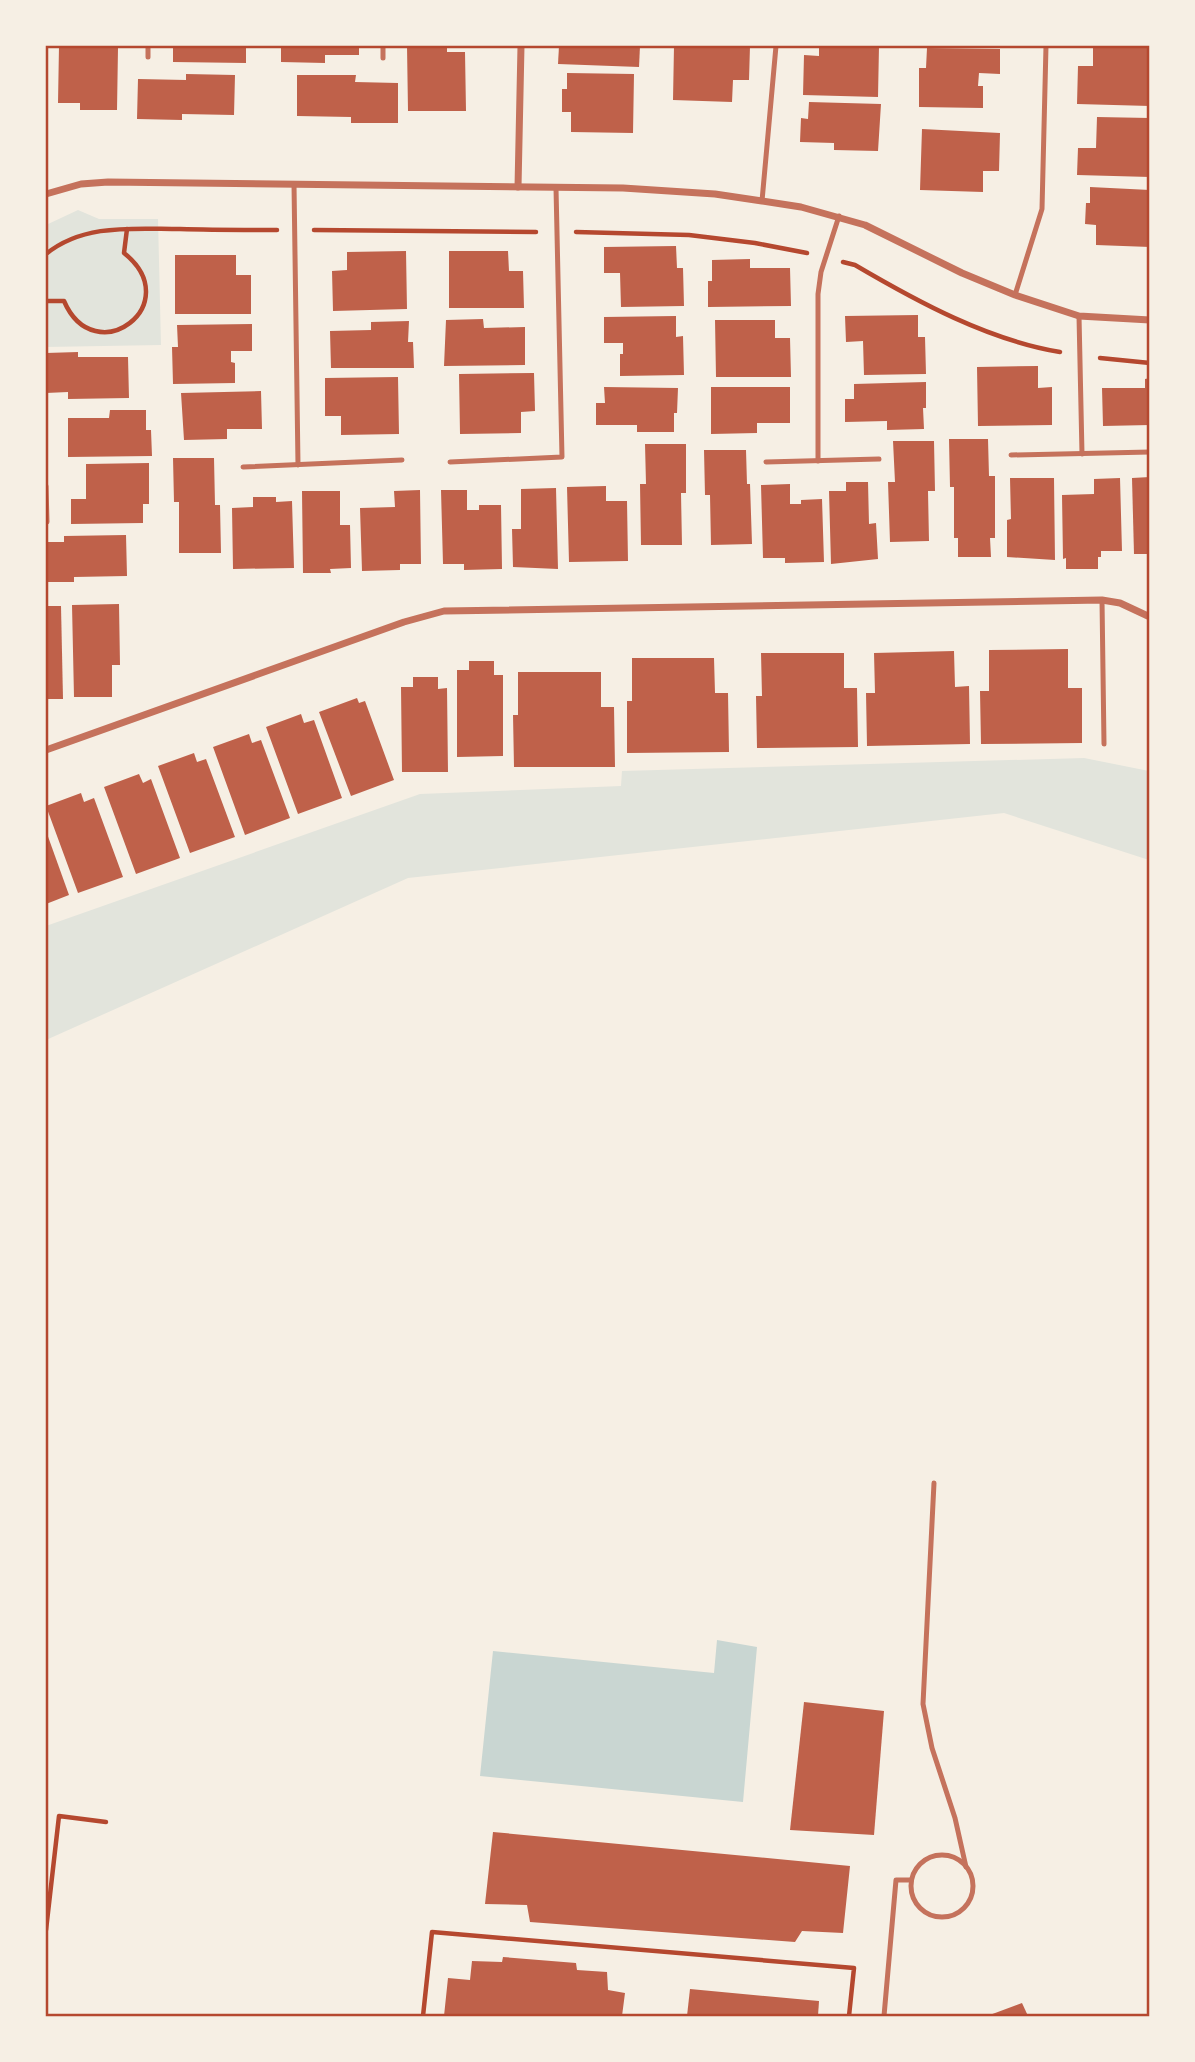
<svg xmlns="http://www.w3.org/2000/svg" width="1195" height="2062" font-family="'DejaVu Sans',sans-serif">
	<rect width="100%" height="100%" fill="#f6efe4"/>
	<g fill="#e2e4dc">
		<polygon points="78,210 99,219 158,219 161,345 46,347 46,225"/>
		<polygon points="1084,758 1149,771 1149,860 1004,813 408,878 46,1040 46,926 420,794 621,786 622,771"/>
	</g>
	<polygon fill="#c9d6d2" points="717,1640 757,1647 743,1802 480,1776 493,1651 714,1673"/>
	<g fill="#bf614a">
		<polygon points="59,46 118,48 117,110 80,110 80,103 58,103"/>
		<polygon points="173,46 246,46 246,63 173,62"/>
		<polygon points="281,46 359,46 359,55 325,55 325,63 281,62"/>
		<polygon points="407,46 447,46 447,52 465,52 466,111 408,111"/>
		<polygon points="559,46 640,46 639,67 558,64"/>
		<polygon points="674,46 750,46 749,80 733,80 732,102 673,100"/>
		<polygon points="819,46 879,46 878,97 803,95 804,55 819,56"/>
		<polygon points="1093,46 1150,47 1150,106 1077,104 1078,66 1093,66"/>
		<polygon points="927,48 1000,49 1000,74 979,73 978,86 983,86 983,108 919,107 919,68 926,68"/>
		<polygon points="567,73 634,74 633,133 571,132 571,112 562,112 562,89 567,89"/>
		<polygon points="186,74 235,75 234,115 182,114 182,120 137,119 138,79 186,80"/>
		<polygon points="297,75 356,75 355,82 398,83 398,123 351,123 351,117 297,116"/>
		<polygon points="809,102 881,104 878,151 834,150 834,143 800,142 801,118 808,119"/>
		<polygon points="1097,117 1150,118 1150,177 1077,175 1078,148 1096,148"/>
		<polygon points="922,129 1000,133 999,171 983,171 983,192 920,190"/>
		<polygon points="1090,187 1150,190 1150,247 1096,245 1096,225 1085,224 1086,203 1090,203"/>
		<polygon points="676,246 677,268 683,268 684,306 621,307 620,273 604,273 604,247"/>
		<polygon points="406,251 407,309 333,311 332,271 347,270 347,252"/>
		<polygon points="449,251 508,251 509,271 523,271 524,308 449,308"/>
		<polygon points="175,255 236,255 236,275 251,275 251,314 175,314"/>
		<polygon points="750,259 750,268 790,268 791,306 708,307 708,281 712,281 712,260"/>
		<polygon points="918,315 918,337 925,337 926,374 864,375 863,341 846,342 845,316"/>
		<polygon points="676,316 676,337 683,336 684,375 620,376 620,354 623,354 623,343 604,343 604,317"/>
		<polygon points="483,319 484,328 525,327 525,365 444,366 446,320"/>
		<polygon points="715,320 775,320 775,338 790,338 791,377 716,377"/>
		<polygon points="409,321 408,342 413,342 414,368 331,368 330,331 371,330 371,322"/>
		<polygon points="252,324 252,351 231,351 231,362 235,363 235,383 173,384 172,347 178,347 177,325"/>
		<polygon points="78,352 78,357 128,357 129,398 68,399 68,392 46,393 46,353"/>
		<polygon points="1038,366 1038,388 1052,387 1052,425 978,426 977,367"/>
		<polygon points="534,373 535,411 521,412 521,433 460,434 459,374"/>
		<polygon points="398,377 399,434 341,435 341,416 325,416 325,378"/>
		<polygon points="1150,378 1150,425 1103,426 1102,388 1145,388 1145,379"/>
		<polygon points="926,382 926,408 923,408 924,429 887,430 887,421 845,422 845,399 854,399 854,384"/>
		<polygon points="604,387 678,388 677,413 674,413 674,432 637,432 637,425 596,425 596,403 605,403"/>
		<polygon points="711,387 790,387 790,423 757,423 757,433 711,434"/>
		<polygon points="261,391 262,429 227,429 227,439 184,440 181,393"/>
		<polygon points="110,410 146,410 146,430 151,430 152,456 68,457 68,418 109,418"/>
		<polygon points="949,439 988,439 989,476 995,476 995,538 990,538 991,557 958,557 958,538 954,538 954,487 950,487"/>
		<polygon points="893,441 934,441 935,491 928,491 929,541 890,542 888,482 895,482"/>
		<polygon points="645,444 686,444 686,493 681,493 682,545 641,545 640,484 646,484"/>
		<polygon points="704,450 746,450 747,484 750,484 752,544 711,545 710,495 705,495"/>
		<polygon points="173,458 214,458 215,505 220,505 221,553 179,553 179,502 174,502"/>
		<polygon points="149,463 149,504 143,504 143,523 71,524 71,499 86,499 86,464"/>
		<polygon points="1150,477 1150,554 1134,554 1132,478"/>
		<polygon points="1010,478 1054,478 1055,560 1007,557 1007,520 1011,519"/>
		<polygon points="1120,478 1122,551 1101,551 1101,557 1098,557 1098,569 1066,569 1066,558 1063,559 1062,495 1094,494 1094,479"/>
		<polygon points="846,482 868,482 869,524 876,523 878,559 831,564 829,491 846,491"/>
		<polygon points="790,484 790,504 801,504 801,500 822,499 824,562 785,563 785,558 763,558 761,485"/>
		<polygon points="606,486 606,501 627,501 628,561 569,562 567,487"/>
		<polygon points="556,488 558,569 513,567 512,529 521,529 521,489"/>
		<polygon points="420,490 421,564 400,564 400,570 362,571 360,508 395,507 394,491"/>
		<polygon points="441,490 467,490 467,510 479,510 479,505 501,505 502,569 464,570 464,564 443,564"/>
		<polygon points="302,491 340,491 340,525 350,525 351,568 330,569 331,573 303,573"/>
		<polygon points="253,497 276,497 276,502 292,501 294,568 233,569 232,508 253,507"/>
		<polygon points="126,535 127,576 74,577 74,582 46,582 46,542 64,542 64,536"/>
		<polygon points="119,604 120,665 112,665 112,697 74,697 72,605"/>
		<polygon points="46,606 61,606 63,699 46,699"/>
		<polygon points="1068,649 1068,688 1082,688 1082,743 981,744 980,691 989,691 989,650"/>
		<polygon points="954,651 955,687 969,686 970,744 867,746 866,693 875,693 874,653"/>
		<polygon points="761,653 844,653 844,688 857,688 858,747 757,748 756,696 762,696"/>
		<polygon points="632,658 714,658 715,693 728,693 729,752 627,753 627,701 632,701"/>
		<polygon points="469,661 494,661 494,675 503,675 503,756 457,757 457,670 469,670"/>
		<polygon points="518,672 601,672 601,707 614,707 615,767 514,767 513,715 518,715"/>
		<polygon points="413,677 438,677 438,689 447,688 448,772 402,772 401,687 413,687"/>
		<polygon points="357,698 359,703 365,701 394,780 351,796 319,712"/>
		<polygon points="301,714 304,723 314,720 342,798 298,814 266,727"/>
		<polygon points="249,734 252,743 261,740 290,818 245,835 213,747"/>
		<polygon points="194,753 197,762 206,759 235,837 190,853 158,766"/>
		<polygon points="139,774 143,783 151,779 180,858 136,874 104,787"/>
		<polygon points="81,793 84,802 94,798 123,877 78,893 46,806"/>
		<polygon points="46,831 69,895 46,904"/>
		<polygon points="804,1702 884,1711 874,1835 790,1830"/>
		<polygon points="493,1832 850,1866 843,1933 802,1931 795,1942 530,1922 527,1905 485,1904"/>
		<polygon points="503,1957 576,1963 577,1970 607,1972 608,1990 625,1993 622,2016 444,2016 448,1978 470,1980 472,1961 502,1962"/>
		<polygon points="690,1989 819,2001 818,2016 687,2016"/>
		<polygon points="1022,2003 1028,2016 987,2016"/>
	</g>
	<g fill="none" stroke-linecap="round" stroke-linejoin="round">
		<g stroke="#b5482f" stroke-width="4.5">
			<polyline points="314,230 536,232"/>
			<polyline points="576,232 689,235 755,243 807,253"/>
			<path d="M46 254C84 223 134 229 180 229 212 230 245 230 277 230"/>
			<path d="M843 262 855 265C918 302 988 340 1060 352"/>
			<path d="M46 301H64C95 373 188 304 124 253L127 229"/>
			<polyline points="1100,358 1150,363"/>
			<polyline points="46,1930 59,1816 106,1822"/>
			<polyline points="423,2016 432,1932 854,1968 849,2016"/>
		</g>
		<g stroke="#c5725c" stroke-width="5">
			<polyline points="148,57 148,46"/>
			<polyline points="383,58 383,46"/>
			<polyline points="294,184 298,465"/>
			<polyline points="762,201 776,46"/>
			<polyline points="1015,295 1042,209 1046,46"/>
			<polyline points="1079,316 1082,454"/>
			<polyline points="1011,455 1150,452"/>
			<polyline points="818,461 818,294 821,272 839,216"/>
			<polyline points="450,462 562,457 556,188"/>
			<polyline points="766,462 879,459"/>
			<polyline points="243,467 402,460"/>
			<polyline points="46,486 47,522"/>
			<polyline points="1102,600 1104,744"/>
			<polyline points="934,1483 923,1704 932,1748 955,1818 966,1867"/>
			<circle cx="942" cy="1886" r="31"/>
			<polyline points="884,2016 896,1880 911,1880"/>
		</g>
		<g stroke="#c5725c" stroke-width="7">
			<polyline points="518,187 521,46"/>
			<polyline points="46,194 81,184 108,182 623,188 715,194 762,201 801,207 865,225 962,273 1015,295 1079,316 1150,320"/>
			<polyline points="46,750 404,622 444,611 1102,600 1120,603 1150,617"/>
		</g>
	</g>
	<rect width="1195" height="2062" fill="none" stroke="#f6efe4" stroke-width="94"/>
	<rect x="47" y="47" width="1101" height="1968" fill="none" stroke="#b5482f" stroke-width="2.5"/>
</svg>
